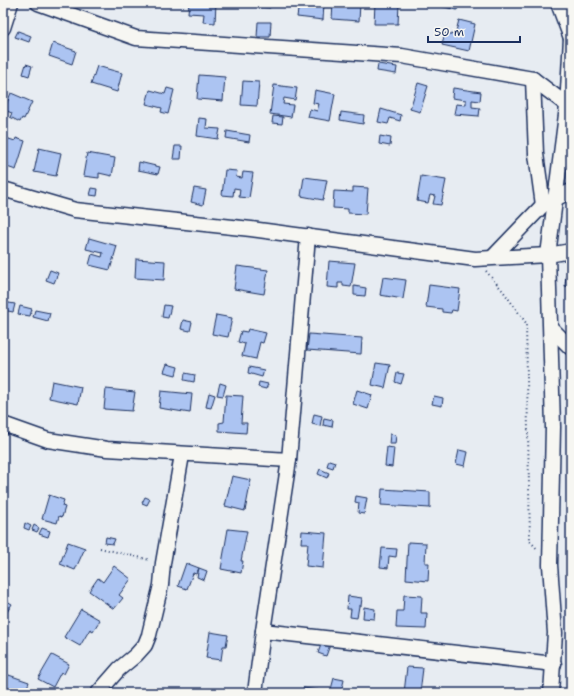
<svg xmlns="http://www.w3.org/2000/svg" width="574" height="696" font-family="'Shantell Sans',sans-serif">
	<rect width="100%" height="100%" fill="#e7ecf2"/>
	<filter id="ink" filterUnits="userSpaceOnUse"><feTurbulence type="fractalNoise" baseFrequency=".025" numOctaves="2"/><feDisplacementMap in="SourceGraphic" scale="8" xChannelSelector="R" yChannelSelector="G"/><feConvolveMatrix kernelMatrix="1 2 1 2 8 2 1 2 1" color-interpolation-filters="sRGB"/></filter>
	<g filter="url(#ink)">
		<g fill="#acc4f2" stroke="#1b2f5e">
			<polygon points="189,3 216,3 215,23 203,22 204,14 188,13"/>
			<polygon points="257,3 271,3 270,8 257,7"/>
			<polygon points="299,3 324,3 323,20 297,17"/>
			<polygon points="333,3 360,3 359,21 332,19"/>
			<polygon points="375,3 399,4 398,24 374,24"/>
			<polygon points="427,3 459,3 457,10"/>
			<polygon points="459,20 475,24 469,51 442,45 445,33 455,35"/>
			<polygon points="258,22 271,22 270,37 257,37"/>
			<polygon points="18,31 31,36 29,42 15,37"/>
			<polygon points="53,43 76,51 72,64 49,56"/>
			<polygon points="26,64 32,66 29,76 23,74"/>
			<polygon points="378,64 397,67 396,74 377,71"/>
			<polygon points="97,66 122,73 117,92 91,84"/>
			<polygon points="199,75 225,77 223,101 197,99"/>
			<polygon points="243,81 259,82 257,106 241,105"/>
			<polygon points="418,83 428,86 420,112 410,109"/>
			<polygon points="274,85 297,88 295,100 284,98 283,104 293,105 291,117 270,114"/>
			<polygon points="167,88 174,90 168,114 161,112 162,108 146,104 150,90 165,94"/>
			<polygon points="453,88 481,92 480,101 472,100 472,107 480,108 479,116 454,114 456,104 466,105 466,100 452,98"/>
			<polygon points="315,90 335,94 330,121 308,117 310,109 317,111 319,104 313,103"/>
			<polygon points="11,93 32,102 24,119 22,118 20,122 10,117 12,113 4,110"/>
			<polygon points="381,109 401,115 400,121 390,118 388,124 378,122"/>
			<polygon points="341,112 364,115 363,124 340,120"/>
			<polygon points="273,116 283,117 282,124 272,123"/>
			<polygon points="199,118 207,119 206,128 220,129 218,139 197,136"/>
			<polygon points="227,131 250,135 249,142 226,138"/>
			<polygon points="380,136 391,138 390,146 379,144"/>
			<polygon points="3,137 15,141 16,138 25,141 16,170 7,167 8,163 3,162"/>
			<polygon points="175,146 182,146 181,159 173,159"/>
			<polygon points="39,148 61,153 56,176 34,172"/>
			<polygon points="87,153 115,158 112,176 99,173 99,178 83,176"/>
			<polygon points="139,162 160,167 158,174 138,170"/>
			<polygon points="225,170 237,171 236,177 242,178 243,172 253,173 249,198 239,197 240,189 234,188 233,196 222,195"/>
			<polygon points="421,176 446,180 441,205 433,204 435,196 430,195 428,203 417,201"/>
			<polygon points="304,177 327,180 323,200 301,196"/>
			<polygon points="353,187 368,188 366,214 348,213 348,209 333,208 334,191 353,192"/>
			<polygon points="92,188 98,189 97,196 90,195"/>
			<polygon points="194,188 206,190 203,205 191,202"/>
			<polygon points="89,238 117,246 110,270 89,265 92,254 102,257 103,253 86,249"/>
			<polygon points="136,259 165,261 164,280 135,278"/>
			<polygon points="329,261 355,263 351,287 343,286 343,283 338,283 338,288 327,287"/>
			<polygon points="237,266 268,270 264,294 234,289"/>
			<polygon points="50,270 58,273 54,283 46,280"/>
			<polygon points="566,275 571,276 571,287 565,286"/>
			<polygon points="383,277 406,280 403,299 380,295"/>
			<polygon points="429,285 460,289 457,311 452,310 451,313 442,312 442,309 426,307"/>
			<polygon points="354,286 366,288 365,296 354,295"/>
			<polygon points="3,302 15,304 13,312 3,310"/>
			<polygon points="164,305 171,306 168,318 162,317"/>
			<polygon points="20,306 32,309 30,316 18,314"/>
			<polygon points="35,310 50,313 48,321 33,317"/>
			<polygon points="216,315 232,318 228,337 212,334"/>
			<polygon points="183,320 192,322 190,331 181,329"/>
			<polygon points="248,329 266,333 263,343 260,342 256,359 242,356 245,344 238,342 241,331 247,332"/>
			<polygon points="309,334 362,338 361,354 307,350"/>
			<polygon points="376,363 390,365 385,388 372,385"/>
			<polygon points="167,364 178,367 176,375 164,372"/>
			<polygon points="249,367 264,370 262,377 248,373"/>
			<polygon points="185,373 195,375 194,382 184,380"/>
			<polygon points="397,373 404,374 401,384 395,382"/>
			<polygon points="52,381 81,387 78,404 49,398"/>
			<polygon points="259,382 268,384 266,389 258,387"/>
			<polygon points="220,383 226,385 223,396 217,395"/>
			<polygon points="106,389 135,392 132,411 104,409"/>
			<polygon points="357,390 372,395 368,409 353,404"/>
			<polygon points="161,391 192,394 190,413 159,408"/>
			<polygon points="209,393 215,395 211,408 206,407"/>
			<polygon points="226,395 243,396 241,423 247,423 246,433 219,431 219,423 224,422"/>
			<polygon points="434,396 443,398 442,406 432,404"/>
			<polygon points="314,414 322,416 320,426 312,424"/>
			<polygon points="324,418 333,420 332,427 323,425"/>
			<polygon points="390,434 396,435 395,444 389,444"/>
			<polygon points="387,447 394,448 392,467 385,466"/>
			<polygon points="459,450 468,452 465,466 456,464"/>
			<polygon points="329,460 335,462 333,468 327,466"/>
			<polygon points="320,469 329,473 327,478 318,474"/>
			<polygon points="232,476 251,480 245,511 225,506"/>
			<polygon points="382,489 430,492 430,508 381,505"/>
			<polygon points="49,495 64,500 62,506 65,507 62,517 59,516 57,523 42,519"/>
			<polygon points="356,496 367,498 364,514 358,513 359,503 355,502"/>
			<polygon points="145,497 150,499 147,505 142,503"/>
			<polygon points="25,523 31,526 29,530 24,528"/>
			<polygon points="34,525 39,528 37,532 32,530"/>
			<polygon points="42,528 50,531 48,537 39,534"/>
			<polygon points="228,529 247,531 241,561 243,561 241,573 221,569"/>
			<polygon points="302,531 326,533 323,568 306,566 308,543 301,543"/>
			<polygon points="106,537 115,539 113,544 105,543"/>
			<polygon points="68,542 85,548 75,570 60,564"/>
			<polygon points="408,542 426,543 425,563 429,563 428,581 406,579"/>
			<polygon points="382,548 397,549 396,557 389,556 388,568 380,567"/>
			<polygon points="186,563 199,568 196,574 193,573 187,589 178,586"/>
			<polygon points="114,566 131,579 119,595 123,598 114,609 89,591 98,578 103,582"/>
			<polygon points="199,568 207,571 204,580 197,577"/>
			<polygon points="404,595 422,596 421,613 427,613 426,629 396,628 397,611 403,611"/>
			<polygon points="348,596 362,598 361,606 359,606 357,618 350,617 351,609 347,609"/>
			<polygon points="5,600 12,604 7,612 3,610"/>
			<polygon points="364,607 375,609 374,619 363,618"/>
			<polygon points="81,609 100,620 93,631 90,629 80,646 64,637"/>
			<polygon points="210,632 228,635 226,646 223,646 221,660 206,658"/>
			<polygon points="322,642 330,645 326,656 318,653"/>
			<polygon points="52,655 69,664 64,674 61,672 53,687 38,679"/>
			<polygon points="407,667 423,668 420,693 404,693"/>
			<polygon points="3,673 29,682 25,693 3,693"/>
			<polygon points="334,678 344,680 341,693 330,693"/>
			<polygon points="303,688 318,690 317,693 302,693"/>
		</g>
		<g fill="none" stroke-linecap="round" stroke-linejoin="round">
			<defs>
				<g id="minor">
					<polyline points="38,3 136,38 402,56 533,79 571,108"/>
					<polyline points="558,3 571,38"/>
					<polyline points="3,28 11,3"/>
					<polyline points="533,79 536,154 543,205"/>
					<polyline points="3,189 75,210 251,229 475,259 548,255 571,251"/>
					<polyline points="493,257 543,205 571,191"/>
					<polyline points="551,328 571,348"/>
					<polyline points="3,424 48,440 107,449 289,460"/>
					<polyline points="263,631 554,664"/>
					<polyline points="98,693 119,669 136,655 145,645 149,635 161,585 163,563 182,455"/>
					<polyline points="255,693 263,631 289,460 308,236"/>
					<polyline points="551,693 555,633 550,565 553,427 548,255 567,107 571,38"/>
				</g>
			</defs>
			<use href="#minor" stroke="#1b2f5e" stroke-width="17"/>
			<g stroke="#1b2f5e" stroke-width="2" stroke-dasharray="1 3" stroke-linecap="butt">
				<polyline points="486,271 503,291 526,323 530,541 538,550"/>
				<polyline points="100,548 150,560"/>
			</g>
			<use href="#minor" stroke="#f6f6f2" stroke-width="14"/>
		</g>
	</g>
	<rect width="574" height="696" fill="none" stroke="#f6f6f2" stroke-width="16"/>
	<rect x="8" y="8" width="558" height="680" fill="none" stroke="#1b2f5e" stroke-width="1.5" filter="url(#ink)"/>
	<path d="M428 36v6h92v-6" fill="none" stroke="#1b2f5e" stroke-width="2"/>
	<text x="434" y="36" font-size="12" fill="#1b2f5e" stroke="#f6f6f2" stroke-width="3" paint-order="stroke">50 m</text>
</svg>
